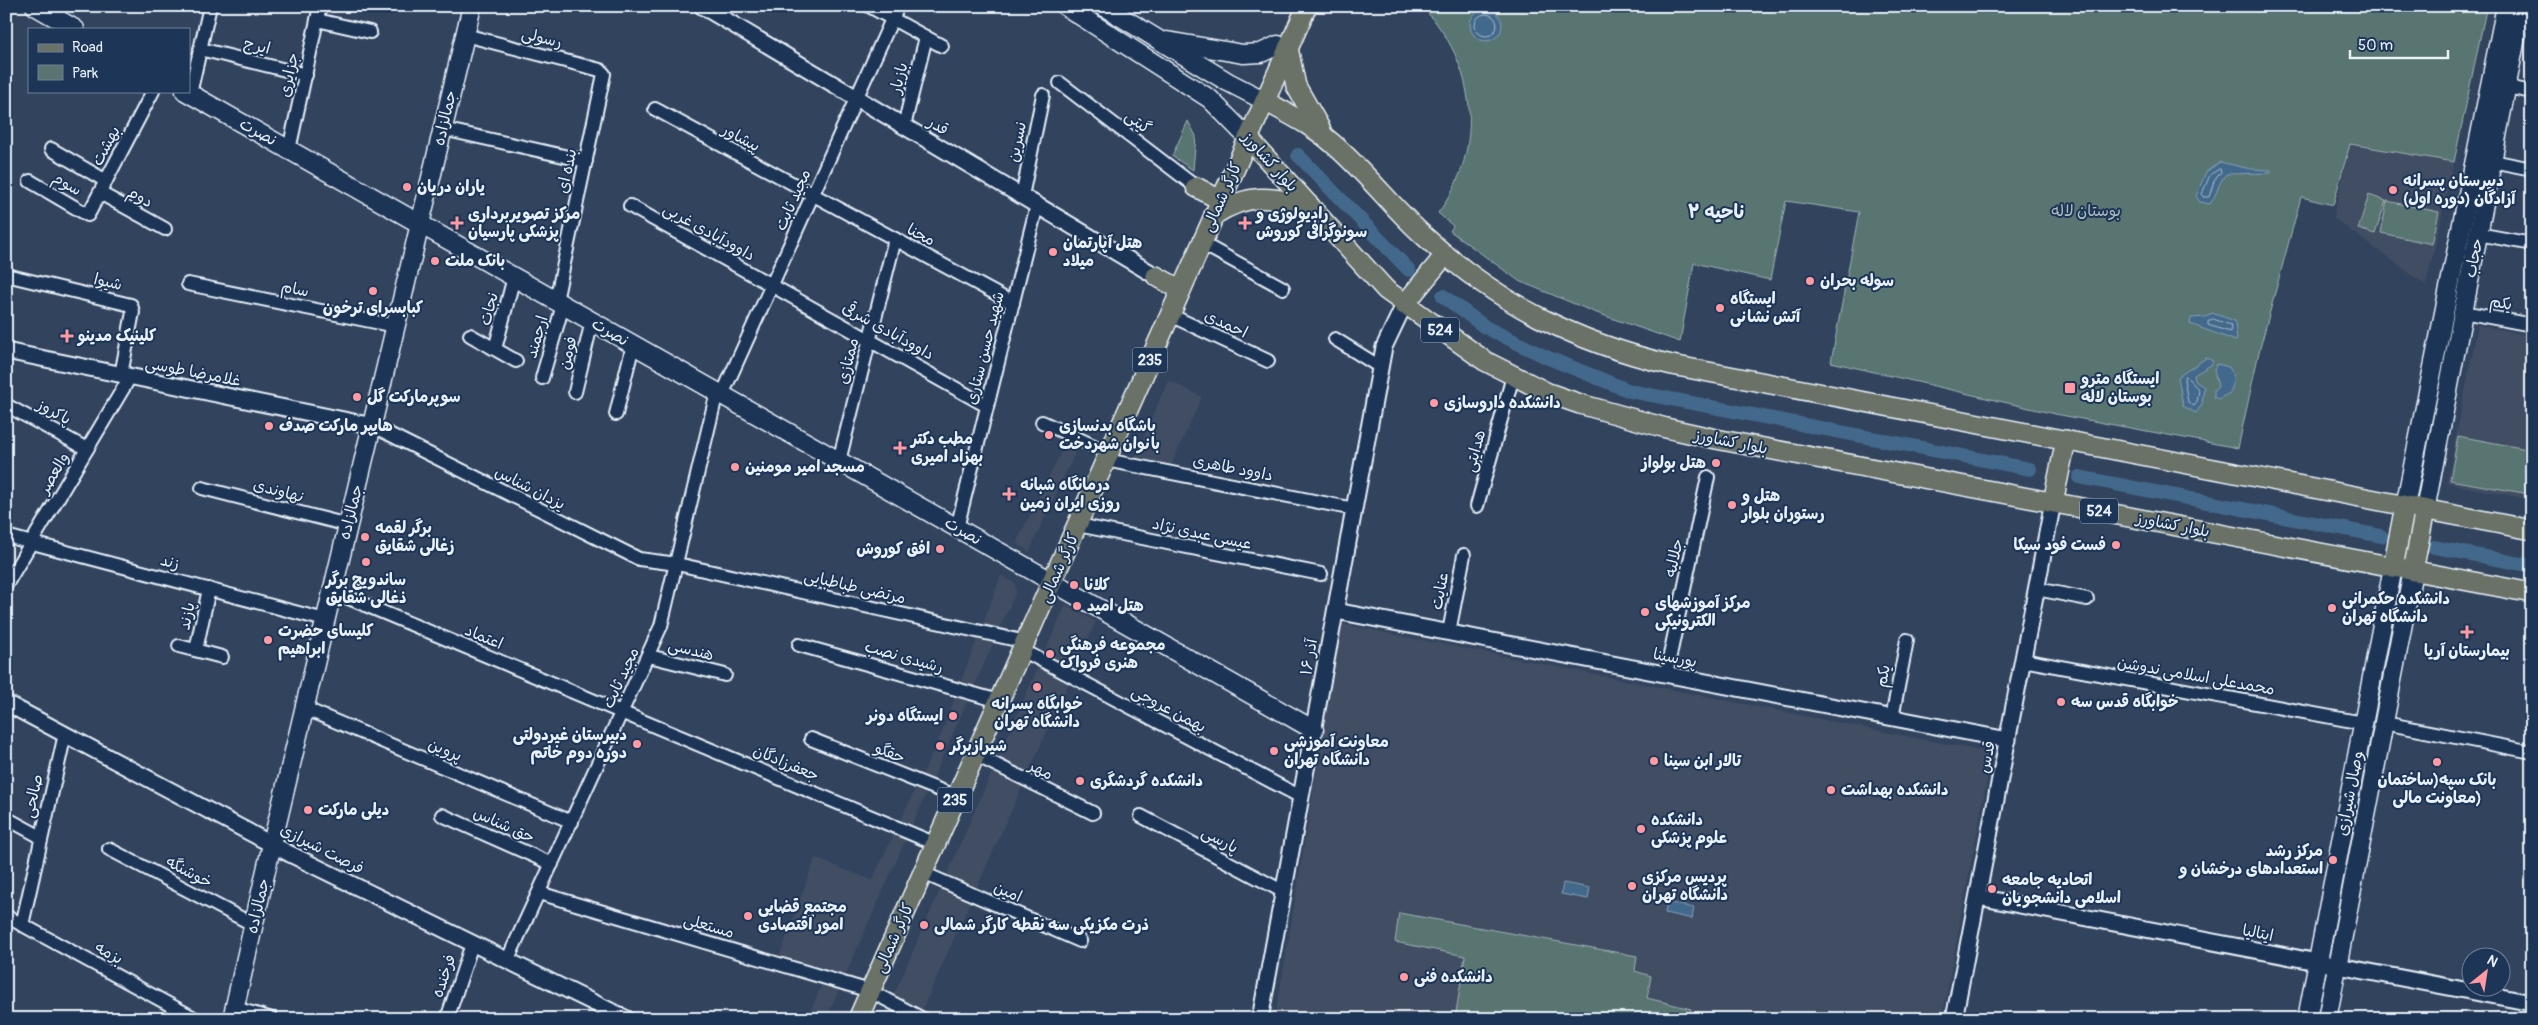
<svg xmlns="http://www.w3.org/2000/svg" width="2538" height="1025" font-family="Pangolin,'Playpen Sans Arabic',sans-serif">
	<rect width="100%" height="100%" fill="#32435e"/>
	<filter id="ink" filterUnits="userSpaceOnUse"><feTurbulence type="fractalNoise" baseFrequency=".02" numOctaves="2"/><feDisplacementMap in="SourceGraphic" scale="10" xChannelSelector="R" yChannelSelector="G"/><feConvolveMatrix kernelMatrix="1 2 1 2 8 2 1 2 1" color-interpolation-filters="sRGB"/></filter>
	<g filter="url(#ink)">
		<g fill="#414d63">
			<polygon points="2350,144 2454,162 2426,285 2333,218"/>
			<polygon points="2478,325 2532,336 2532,500 2447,483"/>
			<polygon points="1168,380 1202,397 1170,468 1133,462"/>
			<polygon points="1071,432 1082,438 1029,552 1016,543"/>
			<polygon points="1001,575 1015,583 1016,592 826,1019 807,1019 823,981 776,966 815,858 872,880 940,737"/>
			<polygon points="1066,604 1096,622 918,1019 883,1019"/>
			<polygon points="1341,624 1992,753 1942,1019 1275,1019"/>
		</g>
		<g fill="#597471" stroke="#a0b2b4">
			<path d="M1421 6H2467L2486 10 2454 162 2350 144 2333 205 2301 197 2259 352 2238 448 2055 414 1831 362 1859 212 1786 201 1770 280 1694 263 1680 342 1594 312 1519 281 1450 231 1453 226 1438 213C1486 150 1478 62 1421 6Z"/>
			<polygon points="1188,121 1196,136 1193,170 1172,156"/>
			<polygon points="2369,195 2386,201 2375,234 2358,229"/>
			<polygon points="2387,201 2439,212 2432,244 2381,233"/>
			<polygon points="2458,436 2532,450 2532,478 2529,494 2450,480"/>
			<polygon points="1399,913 1637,956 1635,971 1651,976 1647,998 1691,1009 1690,1019 1455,1019 1465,956 1395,942"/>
		</g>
		<g fill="#43698b" stroke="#859fb7">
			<circle cx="1486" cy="25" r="16"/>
			<path d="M2220 162 2251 169 2271 170V173L2226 174C2218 183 2217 195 2210 204L2200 202 2196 196 2206 172Z"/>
			<polygon points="2212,313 2235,321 2237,340 2236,341 2190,324 2191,318 2206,317"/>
			<polygon points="2206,358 2213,361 2211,365 2194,375 2195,381 2204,387 2202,404 2196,413 2183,406 2178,377"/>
			<path d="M2217 364 2229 367C2235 377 2234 383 2230 393L2218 399 2214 397V390L2218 387 2214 369Z"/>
			<polygon points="1563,883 1590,888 1588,899 1561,894"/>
			<polygon points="1667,902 1694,908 1692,919 1665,913"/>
		</g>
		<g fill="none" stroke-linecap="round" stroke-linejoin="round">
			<g stroke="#a6bbcc" stroke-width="1">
				<circle cx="1486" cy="25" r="11"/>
				<polygon points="2220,169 2221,172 2214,181 2209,197 2203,197 2202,194 2210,175"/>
				<polygon points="2213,319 2231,325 2230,332 2208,325 2208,322"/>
				<polygon points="2186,376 2199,390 2197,402 2194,406 2188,402 2184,379"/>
			</g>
			<g stroke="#43698b" stroke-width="14">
				<polyline points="1298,155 1409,270"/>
				<polyline points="1443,296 1485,327 1546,357 1630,391 2030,469"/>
				<polyline points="2079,477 2381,536"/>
				<polyline points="2434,547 2532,566"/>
			</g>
			<defs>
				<g id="minor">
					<polyline points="869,6 942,46"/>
					<polyline points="317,20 370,32"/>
					<polyline points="465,35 600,70 604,74 556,301"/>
					<polyline points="200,49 306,75"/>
					<polyline points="1060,83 1196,187"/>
					<polyline points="2507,87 2532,92"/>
					<polyline points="190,94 210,6"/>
					<polyline points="655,109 1013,303"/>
					<polyline points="904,126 926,37"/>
					<polyline points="443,129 586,161"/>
					<polyline points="51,149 106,181"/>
					<polyline points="289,150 320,6"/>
					<polyline points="2492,161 2532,169"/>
					<polyline points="30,181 88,215 153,91"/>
					<polyline points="100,193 165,229"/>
					<polyline points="1022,196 1043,95"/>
					<polyline points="630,206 987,406"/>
					<polyline points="2478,234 2532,244"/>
					<polyline points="1201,243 1283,288"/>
					<polyline points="6,275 131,305 133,312 121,375"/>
					<polyline points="188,284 395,326"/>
					<polyline points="2463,312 2532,325"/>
					<polyline points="1170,315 1268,361"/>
					<polyline points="470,335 516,361"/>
					<polyline points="1335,339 1380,367"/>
					<polyline points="495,349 514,277"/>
					<polyline points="542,378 563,305"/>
					<polyline points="575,392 592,321"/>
					<polyline points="722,395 898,6"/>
					<polyline points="6,405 87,449"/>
					<polyline points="616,414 633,345"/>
					<polyline points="1042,422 1109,453"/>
					<polyline points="373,426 639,559 677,564 1026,642"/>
					<polyline points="1106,460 1354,509"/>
					<polyline points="839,461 895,239"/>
					<polyline points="202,488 348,525"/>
					<polyline points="1477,506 1513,376"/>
					<polyline points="1078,525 1321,574"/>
					<polyline points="957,528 1037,205"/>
					<polyline points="6,536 325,620"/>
					<polyline points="6,585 130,377"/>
					<polyline points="2037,589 2087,599"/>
					<polyline points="332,591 936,844"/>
					<polyline points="1449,632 1464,555"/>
					<polyline points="799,645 999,701"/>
					<polyline points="179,646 222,657"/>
					<polyline points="196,650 209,589"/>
					<polyline points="1022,650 1301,797"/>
					<polyline points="649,656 725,675"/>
					<polyline points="2023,660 2363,723"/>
					<polyline points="1666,674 1708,477"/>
					<polyline points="304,708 572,822"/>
					<polyline points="1892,718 1907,640"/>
					<polyline points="2384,723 2532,752"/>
					<polyline points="811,739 957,797"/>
					<polyline points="976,755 1093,813"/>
					<polyline points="442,815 552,864"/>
					<polyline points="1141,816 1284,892"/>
					<polyline points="6,818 41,837"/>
					<polyline points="109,849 254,925"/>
					<polyline points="923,873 1080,941"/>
					<polyline points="539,893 870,991 923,1019"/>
					<polyline points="6,916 196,1019"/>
					<polyline points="22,925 65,734"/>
					<polyline points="507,961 661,626 717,392"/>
					<polyline points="235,1008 272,1019"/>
					<polyline points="447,1019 472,944"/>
				</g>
				<g id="tertiary">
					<polyline points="702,6 1156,276"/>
					<polyline points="6,351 373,426"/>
					<polyline points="1336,611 2008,740"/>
					<polyline points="6,703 290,854 627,1019"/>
					<polyline points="1978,897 2532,1003"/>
					<polyline points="1260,1019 1384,347 1404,305"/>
					<polyline points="1954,1019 2053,502"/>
				</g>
				<g id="secondary">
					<polyline points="35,6 75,29"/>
					<polyline points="1065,6 1210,99 1248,138"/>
					<polyline points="1103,6 1228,82 1265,101"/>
					<polyline points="1167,41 1243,54 1261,53 1278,45"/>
					<polyline points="185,91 1314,730"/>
					<polyline points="2405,506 2506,6"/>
					<polyline points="2425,510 2522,6"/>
					<polyline points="232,1019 272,844 472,6"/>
					<polyline points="2307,1019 2393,567"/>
					<polyline points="2327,1019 2413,571"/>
				</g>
				<g id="primary">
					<polyline points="1288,48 1296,86 1321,130"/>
					<path d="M1265 101C1288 114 1312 125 1332 143 1365 171 1391 206 1423 235 1495 302 1576 343 1672 365L2532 530"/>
					<polyline points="1248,138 1386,290 1485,361 1548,393 1580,404 1666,428 1716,439 2532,593"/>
					<polyline points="1196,187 1220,200"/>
					<path d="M1214 215C1248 193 1272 196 1310 206"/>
					<polyline points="1156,276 1181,290"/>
					<polyline points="1404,305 1445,255"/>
					<polyline points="2053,502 2066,440"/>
					<polyline points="2393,567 2405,506"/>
					<polyline points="2413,571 2425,510"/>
					<polyline points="858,1019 1307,6"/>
				</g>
			</defs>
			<use href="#minor" stroke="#e8f1f8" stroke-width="16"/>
			<use href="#tertiary" stroke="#e8f1f8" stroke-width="19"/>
			<use href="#secondary" stroke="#e8f1f8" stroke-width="21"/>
			<use href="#primary" stroke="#e8f1f8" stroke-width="22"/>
			<use href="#minor" stroke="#1d3557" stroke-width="12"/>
			<use href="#tertiary" stroke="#1d3557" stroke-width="15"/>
			<use href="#secondary" stroke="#1d3557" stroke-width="18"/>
			<use href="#primary" stroke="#6a7166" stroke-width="19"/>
		</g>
	</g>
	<g fill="#ff9aa2" stroke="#1d3557" stroke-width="2">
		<circle cx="407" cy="187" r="5"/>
		<circle cx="2393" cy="190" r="5"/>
		<path d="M454.5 215.5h5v5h5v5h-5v5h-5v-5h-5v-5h5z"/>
		<path d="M1242.5 215.5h5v5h5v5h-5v5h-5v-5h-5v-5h5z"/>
		<circle cx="1053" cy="252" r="5"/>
		<circle cx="435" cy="261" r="5"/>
		<circle cx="1810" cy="281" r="5"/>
		<circle cx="373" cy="291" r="5"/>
		<circle cx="1720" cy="308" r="5"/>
		<path d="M64.5 328.5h5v5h5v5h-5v5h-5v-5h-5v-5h5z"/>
		<rect x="2064" y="382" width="12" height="12" rx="2.5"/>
		<circle cx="357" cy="397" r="5"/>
		<circle cx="1434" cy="403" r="5"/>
		<circle cx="269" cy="426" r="5"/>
		<circle cx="1049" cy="435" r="5"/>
		<path d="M897.5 440.5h5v5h5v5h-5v5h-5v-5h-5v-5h5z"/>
		<circle cx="1716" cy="463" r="5"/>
		<circle cx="735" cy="467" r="5"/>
		<path d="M1006.5 486.5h5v5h5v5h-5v5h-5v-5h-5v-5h5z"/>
		<circle cx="1732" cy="505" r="5"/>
		<circle cx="365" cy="537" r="5"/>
		<circle cx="2116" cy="545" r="5"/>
		<circle cx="940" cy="549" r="5"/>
		<circle cx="366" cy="562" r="5"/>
		<circle cx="1074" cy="585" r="5"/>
		<circle cx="1077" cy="606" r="5"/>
		<circle cx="2332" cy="608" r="5"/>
		<circle cx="1645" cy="612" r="5"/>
		<path d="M2464.5 624.5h5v5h5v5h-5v5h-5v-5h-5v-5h5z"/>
		<circle cx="268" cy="640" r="5"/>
		<circle cx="1050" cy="654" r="5"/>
		<circle cx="1037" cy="687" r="5"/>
		<circle cx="2061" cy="702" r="5"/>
		<circle cx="953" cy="716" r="5"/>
		<circle cx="637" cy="744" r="5"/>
		<circle cx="940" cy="746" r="5"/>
		<circle cx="1274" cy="751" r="5"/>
		<circle cx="1654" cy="761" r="5"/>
		<circle cx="2437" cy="762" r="5"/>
		<circle cx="1080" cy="781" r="5"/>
		<circle cx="1831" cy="790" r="5"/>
		<circle cx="308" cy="810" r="5"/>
		<circle cx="1641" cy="829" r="5"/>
		<circle cx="2333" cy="860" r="5"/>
		<circle cx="1632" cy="886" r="5"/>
		<circle cx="1992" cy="889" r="5"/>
		<circle cx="748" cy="916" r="5"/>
		<circle cx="924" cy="925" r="5"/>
		<circle cx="1404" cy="977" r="5"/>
	</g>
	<g text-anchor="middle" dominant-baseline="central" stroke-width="4" stroke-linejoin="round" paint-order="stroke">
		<g fill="#1d3557" stroke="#abb9c8" stroke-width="1">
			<rect x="1421" y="317.5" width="38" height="25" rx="4"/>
			<rect x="1132.5" y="347.5" width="35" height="25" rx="4"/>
			<rect x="2080" y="498.5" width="38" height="25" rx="4"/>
			<rect x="937.5" y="787.5" width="35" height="25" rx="4"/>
		</g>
		<g font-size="15" font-weight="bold" fill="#e8f1f8">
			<text x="1440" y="330">524</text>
			<text x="1150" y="360">235</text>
			<text x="2099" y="511">524</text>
			<text x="955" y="800">235</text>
		</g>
		<g font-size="16" fill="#e8f1f8" stroke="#1d3557">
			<text transform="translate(542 38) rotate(14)">رسولی</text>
			<text transform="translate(257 46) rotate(14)">ایرج</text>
			<text transform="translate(289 75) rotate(-78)">جزایری</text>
			<text transform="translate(899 78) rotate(-76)">بازیار</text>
			<text transform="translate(445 118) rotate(-77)">جمالزاده</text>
			<text transform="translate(1138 122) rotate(38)">گیتی</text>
			<text transform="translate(938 126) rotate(31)">قدر</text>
			<text transform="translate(258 132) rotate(29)">نصرت</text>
			<text transform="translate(741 138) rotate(28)">پیشاور</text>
			<text transform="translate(1017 142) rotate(-78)">نسرین</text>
			<text transform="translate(106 146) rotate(-62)">بهشت</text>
			<text transform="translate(1270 162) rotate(48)">بلوار کشاورز</text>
			<text transform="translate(567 171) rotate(-78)">بنده ای</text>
			<text transform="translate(67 184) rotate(30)">سوم</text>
			<text transform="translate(140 197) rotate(29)">دوم</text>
			<text transform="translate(1222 197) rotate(-66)">کارگر شمالی</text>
			<text transform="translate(793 200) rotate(-66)">مجید ثابت</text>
			<text transform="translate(709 232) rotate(29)">داوودآبادی غربی</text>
			<text transform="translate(921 235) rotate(28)">محنا</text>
			<text transform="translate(2474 258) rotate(-79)">حجاب</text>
			<text transform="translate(108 282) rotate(13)">شیوا</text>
			<text transform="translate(295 289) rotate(11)">سام</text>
			<text transform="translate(2501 303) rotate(11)">یکم</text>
			<text transform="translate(489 309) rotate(-75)">نجات</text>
			<text transform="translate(1226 324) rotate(25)">احمدی</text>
			<text transform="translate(888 331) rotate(29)">داوودآبادی شرقی</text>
			<text transform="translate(610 332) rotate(30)">نصرت</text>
			<text transform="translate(537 337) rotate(-74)">ارجمند</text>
			<text transform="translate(985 348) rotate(-76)">شهید حسن ستاری</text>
			<text transform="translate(568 353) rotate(-76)">فومن</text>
			<text transform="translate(848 361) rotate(-76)">ممتازی</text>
			<text transform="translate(193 372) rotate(11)">غلامرضا طوسی</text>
			<text transform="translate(54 412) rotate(29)">پاکروز</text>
			<text transform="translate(1731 442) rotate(11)">بلوار کشاورز</text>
			<text transform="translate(1475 451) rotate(-75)">هدایتی</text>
			<text transform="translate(1233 468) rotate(11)">داوود طاهری</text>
			<text transform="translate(54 473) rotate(-60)">والعصر</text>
			<text transform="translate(530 488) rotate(27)">یزدان شناس</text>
			<text transform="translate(279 491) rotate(15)">نهاوندی</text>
			<text transform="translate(351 512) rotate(-76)">جمالزاده</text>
			<text transform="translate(2173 525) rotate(11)">بلوار کشاورز</text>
			<text transform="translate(963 531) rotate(30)">نصرت</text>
			<text transform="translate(1202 534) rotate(12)">عیسی عبدی نژاد</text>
			<text transform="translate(1674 558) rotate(-78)">جلالیه</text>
			<text transform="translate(170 562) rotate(15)">زند</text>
			<text transform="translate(1059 568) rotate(-66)">کارگر شمالی</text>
			<text transform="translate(855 587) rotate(13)">مرتضی طباطبایی</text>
			<text transform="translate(1440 591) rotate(-79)">عنایت</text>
			<text transform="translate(187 616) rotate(-78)">پازند</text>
			<text transform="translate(484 637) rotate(23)">اعتماد</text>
			<text transform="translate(691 650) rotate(14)">هندسی</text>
			<text transform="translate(904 657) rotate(16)">رشیدی نصب</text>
			<text transform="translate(1309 657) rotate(-80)">۱۶ آذر</text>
			<text transform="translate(1675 658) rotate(11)">پورسینا</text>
			<text transform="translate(1883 676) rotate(-79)">یکم</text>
			<text transform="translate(2196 676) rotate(10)">محمدعلی اسلامی ندوشن</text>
			<text transform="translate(621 678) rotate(-65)">مجید ثابت</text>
			<text transform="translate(1169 709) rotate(28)">بهمن عروجی</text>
			<text transform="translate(445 750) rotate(23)">پروین</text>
			<text transform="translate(890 753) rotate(22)">حقگو</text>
			<text transform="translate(1987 757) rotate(-79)">قدس</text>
			<text transform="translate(786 763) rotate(23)">جعفرزادگان</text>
			<text transform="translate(1041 770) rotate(27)">مهر</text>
			<text transform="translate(2350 793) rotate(-79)">وصال شیرازی</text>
			<text transform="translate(33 796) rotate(-77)">صالحی</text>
			<text transform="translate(504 825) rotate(24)">حق شناس</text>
			<text transform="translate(1220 840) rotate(28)">پارسی</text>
			<text transform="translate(322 849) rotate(27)">فرصت شیرازی</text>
			<text transform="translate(189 872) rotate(28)">خوشنگه</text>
			<text transform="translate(1008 892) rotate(24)">امین</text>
			<text transform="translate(258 906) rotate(-77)">جمالزاده</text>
			<text transform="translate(709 926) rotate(16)">مستعلی</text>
			<text transform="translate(2258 933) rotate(11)">ایتالیا</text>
			<text transform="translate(894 938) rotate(-66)">کارگر شمالی</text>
			<text transform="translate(109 953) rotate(29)">بزمه</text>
			<text transform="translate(444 976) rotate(-71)">فرخنده</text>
		</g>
		<g font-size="16" font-weight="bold" fill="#e8f1f8" stroke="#1d3557" text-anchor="start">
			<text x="2403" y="181">دبيرستان پسرانه<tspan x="2403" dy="18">آزادگان (دوره اول)</tspan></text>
			<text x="417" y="187">یاران دریان</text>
			<text x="468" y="214">مرکز تصویربرداری<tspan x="468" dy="18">پزشکی پارسیان</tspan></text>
			<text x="1256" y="214">رادیولوژی و<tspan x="1256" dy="18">سونوگرافی کوروش</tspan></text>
			<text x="1063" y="243">هتل آپارتمان<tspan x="1063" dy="18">میلاد</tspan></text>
			<text x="445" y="261">بانک ملت</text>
			<text x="1820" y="281">سوله بحران</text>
			<text x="1730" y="299">ایستگاه<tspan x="1730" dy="18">آتش نشانی</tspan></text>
			<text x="373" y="308" text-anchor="middle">کبابسرای ترخون</text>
			<text x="78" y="336">کلینیک مدینو</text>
			<text x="2081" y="379">ایستگاه مترو<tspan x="2081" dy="18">بوستان لاله</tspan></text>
			<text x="367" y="397">سوپرمارکت گل</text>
			<text x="1444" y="403">دانشکده داروسازی</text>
			<text x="279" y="426">هايپر ماركت صدف</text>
			<text x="1059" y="426">باشگاه بدنسازی<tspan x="1059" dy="18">بانوان شهردخت</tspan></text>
			<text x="911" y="439">مطب دکتر<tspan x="911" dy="18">بهزاد امیری</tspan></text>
			<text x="1706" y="463" text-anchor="end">هتل بولواز</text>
			<text x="745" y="467">مسجد امیر مومنین</text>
			<text x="1020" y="485">درمانگاه شبانه<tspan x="1020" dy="18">روزی ایران زمین</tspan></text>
			<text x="1742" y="496">هتل و<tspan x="1742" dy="18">رستوران بلوار</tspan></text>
			<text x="375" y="528">برگر لقمه<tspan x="375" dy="18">زغالی شقایق</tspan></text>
			<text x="2106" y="545" text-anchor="end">فست فود سیکا</text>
			<text x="930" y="549" text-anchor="end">افق کوروش</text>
			<text x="366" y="580" text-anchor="middle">ساندویچ برگر<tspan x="366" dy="18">ذغالی شقایق</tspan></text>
			<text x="1084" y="585">کلانا</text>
			<text x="2342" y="599">دانشکده حکمرانی<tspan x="2342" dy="18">دانشگاه تهران</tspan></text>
			<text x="1655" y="603">مرکز آموزشهای<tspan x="1655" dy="18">الکترونیکی</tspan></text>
			<text x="1087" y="606">هتل امید</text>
			<text x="278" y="631">کلیسای حضرت<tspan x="278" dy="18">ابراهیم</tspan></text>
			<text x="1060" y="645">مجموعه فرهنگی<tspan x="1060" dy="18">هنری فرواک</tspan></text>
			<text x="2467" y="651" text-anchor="middle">بیمارستان آریا</text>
			<text x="2071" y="702">خوابگاه قدس سه</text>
			<text x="1037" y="704" text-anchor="middle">خوابگاه پسرانه<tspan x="1037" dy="18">دانشگاه تهران</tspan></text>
			<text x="943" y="716" text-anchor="end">ایستگاه دونر</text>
			<text x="627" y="735" text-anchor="end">دبیرستان غیردولتی<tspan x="627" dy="18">دوره دوم خاتم</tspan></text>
			<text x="1284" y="742">معاونت آموزشی<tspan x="1284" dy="18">دانشگاه تهران</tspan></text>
			<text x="950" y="746">شیرازبرگر</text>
			<text x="1664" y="761">تالار ابن سینا</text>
			<text x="2437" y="780" text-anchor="middle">بانک سپه(ساختمان<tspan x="2437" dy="18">معاونت مالی)</tspan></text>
			<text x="1090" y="781">دانشکده گردشگری</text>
			<text x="1841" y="790">دانشکده بهداشت</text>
			<text x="318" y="810">دیلی مارکت</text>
			<text x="1651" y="820">دانشکده<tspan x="1651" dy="18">علوم پزشکی</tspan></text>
			<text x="2323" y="851" text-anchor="end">مرکز رشد<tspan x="2323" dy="18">استعدادهای درخشان و</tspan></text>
			<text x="1642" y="877">پردیس مرکزی<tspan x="1642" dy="18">دانشگاه‌ تهران</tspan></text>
			<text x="2002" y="880">اتحادیه جامعه<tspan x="2002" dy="18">اسلامی دانشجویان</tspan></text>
			<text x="758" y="907">مجتمع قضایی<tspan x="758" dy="18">امور اقتصادی</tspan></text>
			<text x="934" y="925">ذرت مکزیکی سه نقطه کارگر شمالی</text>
			<text x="1414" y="977">دانشکده فنی</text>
		</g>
		<g font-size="16" fill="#afbfc2" stroke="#1d3557">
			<text x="2086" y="211">بوستان لاله</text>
		</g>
		<g font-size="19" font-weight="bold" fill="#e8f1f8" stroke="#1d3557">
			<text x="1716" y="212">ناحیه ۲</text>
		</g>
	</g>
	<rect width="2538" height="1025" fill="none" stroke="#1d3557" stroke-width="25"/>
	<rect x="12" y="12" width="2513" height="1000" fill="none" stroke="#e8f1f8" stroke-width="2" filter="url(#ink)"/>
	<rect x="28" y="28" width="162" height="65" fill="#1d3557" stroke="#6e8097"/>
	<rect x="38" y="44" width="25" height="8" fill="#6a7166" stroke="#6e8097"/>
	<text x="72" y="52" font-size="15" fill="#e8f1f8">Road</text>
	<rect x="38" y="65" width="25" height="15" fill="#597471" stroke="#6e8097"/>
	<text x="72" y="78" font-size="15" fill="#e8f1f8">Park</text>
	<g transform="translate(2486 972) rotate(30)"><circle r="24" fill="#1d3557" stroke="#6e8097"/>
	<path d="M0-4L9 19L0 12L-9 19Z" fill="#ff9aa2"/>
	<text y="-8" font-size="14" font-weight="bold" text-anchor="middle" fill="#e8f1f8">N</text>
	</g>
	<path d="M2350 50v8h98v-8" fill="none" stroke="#e8f1f8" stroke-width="2.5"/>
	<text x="2358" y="50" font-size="15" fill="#e8f1f8" stroke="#1d3557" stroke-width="4" paint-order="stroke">50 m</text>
</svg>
